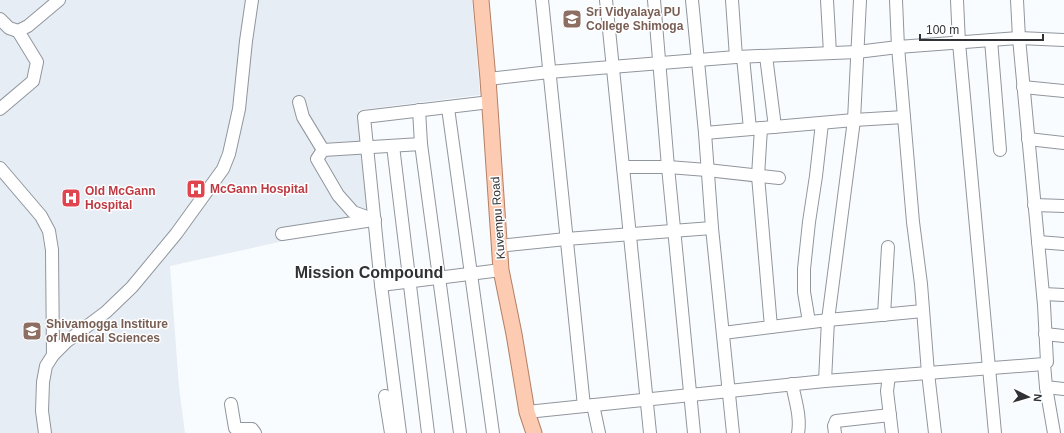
<svg xmlns="http://www.w3.org/2000/svg" width="1064" height="433" font-family="Helvetica,sans-serif">
	<rect width="100%" height="100%" fill="#f9fcff"/>
	<polygon fill="#e6edf5" points="0,0 472,0 480,95 359,110 371,222 170,266 179,387 185,433 0,433"/>
	<g fill="none" stroke-linecap="round" stroke-linejoin="round">
		<defs>
			<g id="minor">
				<polyline points="542,0 584,406"/>
				<polyline points="606,0 650,433"/>
				<polyline points="654,0 668,167 694,433"/>
				<polyline points="692,0 705,133 712,228 733,433"/>
				<polyline points="732,0 736,57"/>
				<polyline points="827,0 830,53"/>
				<polyline points="896,0 898,47 913,222 921,284 928,373 935,433"/>
				<polyline points="957,0 959,43 995,433"/>
				<polyline points="1017,0 1019,38 1044,305 1047,362 1044,364 1046,387 1064,389"/>
				<polyline points="0,19 9,28 18,31 28,26 59,0"/>
				<polyline points="991,40 1000,150"/>
				<polyline points="766,56 775,127"/>
				<polyline points="743,57 750,129"/>
				<polyline points="488,79 549,72 736,57 857,52 898,47 1019,38 1064,40"/>
				<polyline points="1023,87 1064,91"/>
				<polyline points="299,102 303,117 323,150"/>
				<polyline points="448,108 493,433"/>
				<polyline points="0,109 33,81 37,62 18,31"/>
				<polyline points="419,110 421,144 460,433"/>
				<polyline points="705,133 854,120 904,117"/>
				<polyline points="1028,139 1064,143"/>
				<polyline points="393,146 428,433"/>
				<polyline points="623,167 668,167 707,170 779,178"/>
				<polyline points="0,168 41,216 49,231 52,250 53,355"/>
				<polyline points="1034,205 1064,206"/>
				<polyline points="375,220 353,212 338,195 317,159 323,150 421,144"/>
				<polyline points="282,234 373,220"/>
				<polyline points="1038,242 1064,244"/>
				<polyline points="499,246 566,239 712,228"/>
				<polyline points="381,285 501,270"/>
				<polyline points="1043,294 1064,295"/>
				<polyline points="884,315 888,247"/>
				<polyline points="809,322 804,292 804,269 809,222 816,176 822,123"/>
				<polyline points="771,327 828,320 923,311"/>
				<polyline points="723,333 771,327 758,176 761,128"/>
				<polyline points="1045,334 1064,336"/>
				<polyline points="889,376 887,391 892,433"/>
				<polyline points="825,381 828,320 854,120 860,0"/>
				<path d="M792 384C795 400 801 417 798 433"/>
				<polyline points="1046,387 1054,433"/>
				<polyline points="385,396 391,433"/>
				<polyline points="231,404 235,428 238,429 252,429 255,433"/>
				<polyline points="593,405 599,433"/>
				<polyline points="527,412 825,381 1044,364"/>
				<polyline points="45,433 42,411 43,382 46,366 53,355 66,342 106,312 132,287 176,234 223,169 229,154 239,109 246,41 252,0"/>
				<polyline points="400,433 381,285 364,117 490,102"/>
				<polyline points="835,433 834,426 836,421 890,415"/>
			</g>
			<polyline id="major" points="481,0 488,79 501,270 514,334 527,412 534,433"/>
		</defs>
		<use href="#minor" stroke="#91969d" stroke-width="14"/>
		<use href="#major" stroke="#b37f65" stroke-width="17"/>
		<use href="#minor" stroke="#fff" stroke-width="12"/>
		<use href="#major" stroke="#fccbb2" stroke-width="15"/>
	</g>
	<defs>
		<symbol id="university-square" viewBox="-11 -11 22 22"><rect x="-9" y="-9" width="18" height="18" rx="4" fill="#8d6e63" stroke="#fff"/><path d="M0-5L7-2L0 1L-7-2ZM-4 1L0 2.5L4 1V4Q0 6-4 4Z" fill="#fff"/></symbol>
		<symbol id="hospital-square" viewBox="-11 -11 22 22"><rect x="-9" y="-9" width="18" height="18" rx="4" fill="#e0444e" stroke="#fff"/><path d="M-5-5h3v3.5h4V-5h3V5h-3V1.5h-4V5h-3Z" fill="#fff"/></symbol>
	</defs>
	<g fill-rule="evenodd">
		<use href="#university-square" x="561" y="8" width="22" height="22"/>
		<use href="#hospital-square" x="185" y="178" width="22" height="22"/>
		<use href="#hospital-square" x="60" y="187" width="22" height="22"/>
		<use href="#university-square" x="21" y="320" width="22" height="22"/>
	</g>
	<g text-anchor="middle" dominant-baseline="central" stroke-width="3" stroke-linejoin="round" paint-order="stroke">
		<g font-size="12" font-weight="bold" fill="#785e54" stroke="#fff" text-anchor="start">
			<text x="586" y="12">Sri Vidyalaya PU<tspan x="586" dy="14">College Shimoga</tspan></text>
			<text x="46" y="324">Shivamogga Institure<tspan x="46" dy="14">of Medical Sciences</tspan></text>
		</g>
		<g font-size="12" font-weight="bold" fill="#be3a42" stroke="#fff" text-anchor="start">
			<text x="210" y="189">McGann Hospital</text>
			<text x="85" y="191">Old McGann<tspan x="85" dy="14">Hospital</tspan></text>
		</g>
		<g font-size="12" fill="#2f3134" stroke="#fff">
			<text transform="translate(498 218) rotate(-94)">Kuvempu Road</text>
		</g>
		<g font-size="16" font-weight="bold" fill="#2f3134" stroke="#fff">
			<text x="369" y="272">Mission Compound</text>
		</g>
	</g>
	<g transform="translate(1028 397) rotate(95)" stroke="#ffffff" stroke-width="3" paint-order="stroke">
	<path d="M0-3L7 15L0 10L-7 15Z" fill="#2f3134"/>
	<text y="-6" font-size="11" font-weight="bold" text-anchor="middle" fill="#2f3134">N</text>
	</g>
	<path d="M920 34v6h123v-6" fill="none" stroke="#2f3134" stroke-width="2"/>
	<text x="926" y="34" font-size="12" fill="#2f3134" stroke="#ffffff" stroke-width="3" paint-order="stroke">100 m</text>
</svg>
